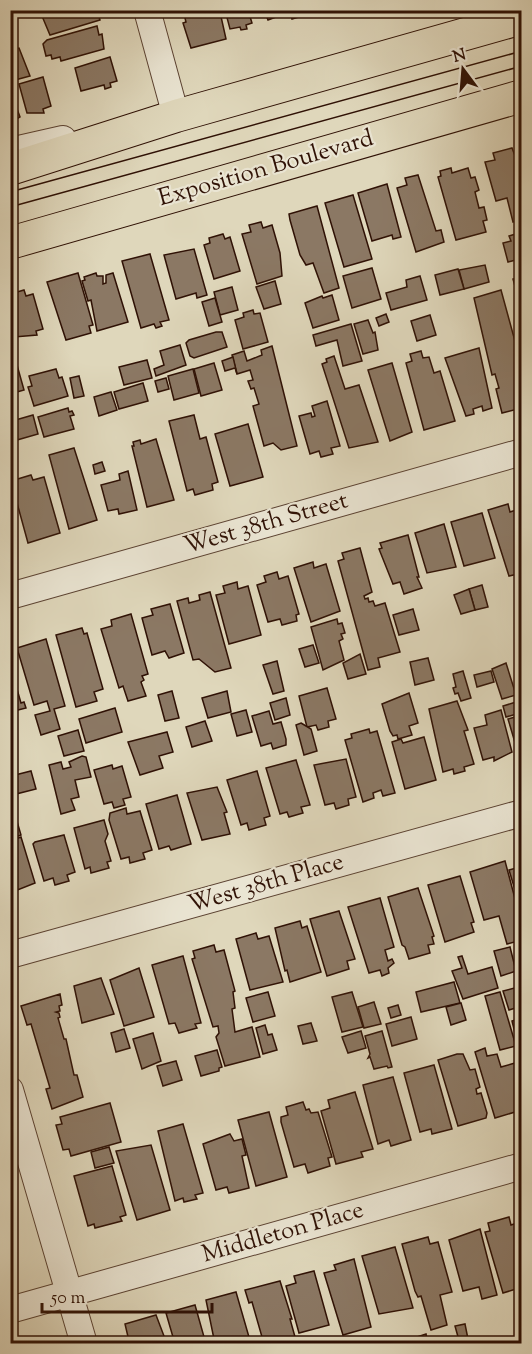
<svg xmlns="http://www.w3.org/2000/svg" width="532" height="1354" font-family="'Sorts Mill Goudy',serif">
	<rect width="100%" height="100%" fill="#dfd7bb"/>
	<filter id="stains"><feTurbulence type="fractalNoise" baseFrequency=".00333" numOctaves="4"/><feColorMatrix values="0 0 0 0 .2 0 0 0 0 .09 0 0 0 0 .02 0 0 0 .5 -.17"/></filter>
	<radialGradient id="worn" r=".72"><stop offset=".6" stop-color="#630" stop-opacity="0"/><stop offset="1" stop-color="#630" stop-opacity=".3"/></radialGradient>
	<g fill="#8b7864" stroke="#2f1105" stroke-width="1.5">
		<polygon points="60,10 97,10 100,20 50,35 42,16"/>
		<polygon points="183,10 212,10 213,14 220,12 226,39 191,48 183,23 186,22"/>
		<polygon points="225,10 248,10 252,23 246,25 247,29 241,30 240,27 230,29"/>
		<polygon points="264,10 283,10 284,14 268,20"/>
		<polygon points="290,10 311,10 312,13 292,19"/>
		<polygon points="97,26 99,35 102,34 104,49 61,61 60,57 52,59 51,55 46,56 43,44 47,40"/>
		<polygon points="19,48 30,76 15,80 10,50"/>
		<polygon points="110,57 117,81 110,83 111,87 105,89 104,85 81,91 75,68"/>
		<polygon points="43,77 51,106 43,109 44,113 27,113 19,84"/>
		<polygon points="10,90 20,117 10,123"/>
		<polygon points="512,148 522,174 521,229 519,220 513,222 507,198 496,201 485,162 495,160 493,153"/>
		<polygon points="451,168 452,173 468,168 471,178 475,177 479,190 475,192 479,208 484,207 487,220 483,221 486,232 456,240 438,177 441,176 440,171"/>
		<polygon points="418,175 436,231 441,230 444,242 416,252 397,188 407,185 405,178"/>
		<polygon points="387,184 401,237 393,239 392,235 372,241 358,193"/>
		<polygon points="353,195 372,259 344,267 325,203"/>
		<polygon points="317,206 339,288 324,293 313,263 306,265 300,255 290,220 289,214"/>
		<polygon points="261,222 263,228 272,225 280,253 282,276 257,284 242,234 251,232 249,225"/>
		<polygon points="522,232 522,273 520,273 516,260 508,262 503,243 511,241 509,236"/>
		<polygon points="223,234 225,239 230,237 240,271 214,279 204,245 210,243 209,238"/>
		<polygon points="194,249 207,295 197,298 196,293 176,299 164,255"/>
		<polygon points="150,254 169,320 160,322 162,326 156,328 154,324 141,328 122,261"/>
		<polygon points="485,265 489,282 464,289 459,270"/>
		<polygon points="372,268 381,299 352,308 343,276"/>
		<polygon points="458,269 464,289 440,295 435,275"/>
		<polygon points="78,273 93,325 89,326 91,333 66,340 47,282"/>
		<polygon points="96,273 97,276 103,276 103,284 106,283 106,275 113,273 128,322 97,331 91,300 88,301 82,281 85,280 84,277"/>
		<polygon points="420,276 427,300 391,310 386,293 407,287 406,280"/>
		<polygon points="522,277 522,301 519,301 513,279"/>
		<polygon points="275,281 281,304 264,309 256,287"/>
		<polygon points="232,287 238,310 220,315 214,292"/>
		<polygon points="24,290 26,296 33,294 43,329 36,331 37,335 14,337 10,324 10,294"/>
		<polygon points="501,290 521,363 518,363 522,377 522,408 502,413 496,389 499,388 495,374 492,375 474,298"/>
		<polygon points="332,295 339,320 313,328 305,303 322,296 323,298"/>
		<polygon points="215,298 222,322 209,326 202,302"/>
		<polygon points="253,310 254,314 260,313 268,342 243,349 235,320 244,317 243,313"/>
		<polygon points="386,314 389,322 379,326 376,318"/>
		<polygon points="430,315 436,335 417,341 411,321"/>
		<polygon points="368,320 373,333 375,332 378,350 363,354 354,324"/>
		<polygon points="351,324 362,361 343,366 337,340 316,346 313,335"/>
		<polygon points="216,332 222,332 227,347 194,358 190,356 186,343 189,340"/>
		<polygon points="180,345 186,365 156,376 154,369 164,365 160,351"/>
		<polygon points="272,346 297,446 281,450 273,443 264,446 253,406 259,404 254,388 251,389 248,381 253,380 250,370 237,374 232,355 244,351 247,361 262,355 261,350"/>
		<polygon points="479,348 492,408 483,411 482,406 473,409 474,414 466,416 445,358"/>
		<polygon points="421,351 423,358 429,357 434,373 440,371 455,421 424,430 406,363 412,361 410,354"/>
		<polygon points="334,356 345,389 359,385 378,442 349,448 322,364 327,362 326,359"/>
		<polygon points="233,357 237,374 235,368 225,371 222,361"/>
		<polygon points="147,360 152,378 124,385 119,367"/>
		<polygon points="214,363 222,390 201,396 194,369"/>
		<polygon points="392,363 412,432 390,441 368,370"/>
		<polygon points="17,365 24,390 10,394 10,367"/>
		<polygon points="56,369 59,378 62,377 68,396 34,406 28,387 32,386 29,376"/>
		<polygon points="193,369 199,393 174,400 168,376"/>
		<polygon points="79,376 84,396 74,398 70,378"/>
		<polygon points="166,378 169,389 158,392 155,381"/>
		<polygon points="143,383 148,401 119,409 114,392"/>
		<polygon points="111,392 117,410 99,416 94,397"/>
		<polygon points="327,401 340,446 331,448 333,454 321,457 319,451 310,454 299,416 311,413 312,417 315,416 312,406"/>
		<polygon points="68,408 69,412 72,411 74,415 70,416 74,429 44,437 38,417"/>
		<polygon points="33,415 38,434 17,440 12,421"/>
		<polygon points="194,415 200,439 206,437 218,482 212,484 213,490 195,495 193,489 187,491 169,421"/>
		<polygon points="248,424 263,477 230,486 215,434"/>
		<polygon points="156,439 174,500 147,507 132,446 134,446 133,442 140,440 141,444"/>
		<polygon points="74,448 97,520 69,529 49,455"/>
		<polygon points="102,462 105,471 95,474 93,465"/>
		<polygon points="128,471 137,510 119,514 118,509 108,511 101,485 120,480 119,474"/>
		<polygon points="31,475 33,480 44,477 60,533 28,543 11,481"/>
		<polygon points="508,504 510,512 522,508 522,573 509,576 488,510"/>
		<polygon points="482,513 495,558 464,566 451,522"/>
		<polygon points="444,524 456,567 427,573 415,533"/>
		<polygon points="408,535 419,577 417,577 422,588 404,594 400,582 393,584 379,549 382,548 380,543"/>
		<polygon points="360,548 372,592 364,596 365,599 368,598 369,602 373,601 375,606 385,603 400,652 378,658 380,667 368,670 338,561 344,559 342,553"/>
		<polygon points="313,562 314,568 326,564 340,611 311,622 294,568"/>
		<polygon points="277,572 279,579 288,576 299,614 296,615 297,621 282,625 280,619 268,622 257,585 266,582 264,576"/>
		<polygon points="237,582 238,589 248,586 261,635 229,644 216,595 225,593 223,586"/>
		<polygon points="482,585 488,607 475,610 469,589"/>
		<polygon points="469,589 475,610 461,614 454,595"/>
		<polygon points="210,592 231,668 215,672 199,659 193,660 177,601 188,598 189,603 200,600 199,595"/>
		<polygon points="170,604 184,653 169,658 165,651 152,655 142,618 153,615 151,609"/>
		<polygon points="413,609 419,630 399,635 393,615"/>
		<polygon points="131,614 148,674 142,676 144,680 141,682 146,696 128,701 123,686 119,688 101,629 112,626 111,620"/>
		<polygon points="337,619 338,624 342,623 345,633 341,634 343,639 339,641 344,660 323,670 311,627"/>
		<polygon points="82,628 84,634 87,633 103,689 94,692 97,701 76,707 56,635"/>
		<polygon points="46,639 65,706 54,709 60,729 41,735 35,715 50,711 47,701 34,705 17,648"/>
		<polygon points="313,645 319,663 305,667 299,649"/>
		<polygon points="360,654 366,674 348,679 343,663"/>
		<polygon points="428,658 434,680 415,685 410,662"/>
		<polygon points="277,661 284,691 273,694 263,665"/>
		<polygon points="506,663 516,695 502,699 492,669"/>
		<polygon points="10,665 21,703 24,702 26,708 10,712"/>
		<polygon points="463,671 471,698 461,701 458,693 455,694 453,688 456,687 453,674"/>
		<polygon points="491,671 494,682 477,687 474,675"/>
		<polygon points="327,688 336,719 328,721 329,727 318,730 316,725 307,727 299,696"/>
		<polygon points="172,691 179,718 165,721 158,695"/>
		<polygon points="227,691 231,712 208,718 202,698"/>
		<polygon points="409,693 418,723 409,726 412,735 398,739 397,735 393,736 390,731 382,704"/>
		<polygon points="286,698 290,715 275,720 270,703"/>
		<polygon points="457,701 468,730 464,731 474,764 464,767 465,771 454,774 453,769 443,772 429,709"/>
		<polygon points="516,702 520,713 506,717 503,706"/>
		<polygon points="115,708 122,732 86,743 79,719"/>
		<polygon points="246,710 252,732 237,736 231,714"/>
		<polygon points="501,710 512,752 494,761 494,757 483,760 474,728 487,725 485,715"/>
		<polygon points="269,711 273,724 281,722 286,739 286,745 273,749 271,743 261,746 252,716"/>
		<polygon points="522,715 522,755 519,756 508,719"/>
		<polygon points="205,721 212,741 192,747 186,727"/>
		<polygon points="301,723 311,729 317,751 304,755 296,725"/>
		<polygon points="369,729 370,733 377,731 395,793 383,796 381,790 373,793 374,798 363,802 345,740 352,738 351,734"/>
		<polygon points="78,730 84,751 64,756 58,736"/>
		<polygon points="167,732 173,752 159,756 163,768 140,775 128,742"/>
		<polygon points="424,737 436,780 405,789 392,742 401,739 403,743"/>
		<polygon points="82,756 86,757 91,777 75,780 79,797 71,799 75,810 61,814 49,765 61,762 63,769 71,767 69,762"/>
		<polygon points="346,759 356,797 348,799 349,805 336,809 334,803 325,805 314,765"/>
		<polygon points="296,760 310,805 301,807 303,813 289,817 287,812 280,814 266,768"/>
		<polygon points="112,765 113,769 122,766 131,797 123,799 125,805 114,808 112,802 104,804 94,770"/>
		<polygon points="31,771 36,789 16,794 11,776"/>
		<polygon points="257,771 270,816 264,818 266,825 249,830 247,823 241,825 227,780"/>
		<polygon points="217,787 227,812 224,813 230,834 202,840 187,793"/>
		<polygon points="177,795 191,844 171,850 169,846 159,849 146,804"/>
		<polygon points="126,808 127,814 140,811 152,850 143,853 145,859 130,863 129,857 121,859 109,820 110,813"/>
		<polygon points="16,818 21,835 10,839 10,820"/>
		<polygon points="104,820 108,834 105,841 111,861 107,862 109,868 91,873 90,867 85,869 74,828"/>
		<polygon points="64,835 75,872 67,875 69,881 55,885 53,878 44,881 33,844 35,842"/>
		<polygon points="21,837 35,883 10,893 10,841"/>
		<polygon points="522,858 522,913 509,870 520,867 518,859"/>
		<polygon points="505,861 522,925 522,940 507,944 499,916 484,920 470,872"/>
		<polygon points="460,876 474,922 471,923 474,932 445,942 428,885"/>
		<polygon points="418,888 434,936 432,937 434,944 428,945 430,953 409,959 405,947 402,945 388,897"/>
		<polygon points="380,898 394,947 385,950 388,961 392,959 394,963 388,968 389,973 382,976 380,970 369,973 348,907"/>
		<polygon points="339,911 355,959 347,961 349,969 327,976 310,919"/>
		<polygon points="300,921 302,928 307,926 321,972 290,982 287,970 285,971 275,928"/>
		<polygon points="256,933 258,939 269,936 283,982 250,990 236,939"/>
		<polygon points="214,945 216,952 224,950 235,991 233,992 235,1008 232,1009 235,1032 252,1027 260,1057 225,1066 216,1037 219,1033 218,1026 213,1027 192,959 195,958 193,951"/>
		<polygon points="510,947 516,971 501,976 494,951"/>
		<polygon points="183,956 201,1023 195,1024 197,1028 179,1033 175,1023 169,1024 152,965"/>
		<polygon points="462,956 468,974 492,967 498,988 463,999 452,971 462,968 458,957"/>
		<polygon points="139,968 154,1017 124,1026 110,980"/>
		<polygon points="101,978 114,1014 82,1023 74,986"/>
		<polygon points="454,982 460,1003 421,1012 416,992"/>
		<polygon points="522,986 522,1006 509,1010 503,991"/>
		<polygon points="268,992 275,1016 253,1022 246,998"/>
		<polygon points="352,992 363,1027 342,1032 332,997"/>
		<polygon points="500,992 516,1046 500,1050 485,996"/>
		<polygon points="60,994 62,1005 59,1006 60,1011 56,1012 59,1013 60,1017 58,1018 64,1039 66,1039 74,1075 77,1075 83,1097 52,1109 46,1089 50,1088 39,1051 31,1024 27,1025 21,1006"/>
		<polygon points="374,1002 381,1024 364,1028 358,1007"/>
		<polygon points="461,1003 466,1020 451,1025 446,1007"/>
		<polygon points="398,1005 401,1015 391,1018 388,1008"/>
		<polygon points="411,1017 417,1039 392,1046 386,1024"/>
		<polygon points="522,1018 522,1061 512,1021"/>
		<polygon points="311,1023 317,1041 303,1044 298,1026"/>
		<polygon points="265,1025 268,1035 272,1034 277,1050 263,1054 256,1028"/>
		<polygon points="124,1029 130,1048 116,1052 111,1033"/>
		<polygon points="361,1031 366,1048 348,1053 342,1037"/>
		<polygon points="382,1031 392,1067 388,1068 387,1066 374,1069 370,1057 368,1058 370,1054 365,1036"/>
		<polygon points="153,1033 161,1061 142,1069 133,1039"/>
		<polygon points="485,1048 487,1056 497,1054 501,1067 515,1063 522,1086 522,1110 495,1118 475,1052"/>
		<polygon points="217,1050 222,1067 219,1068 219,1071 201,1076 195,1056"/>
		<polygon points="457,1054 463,1054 470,1070 475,1069 480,1087 476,1089 477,1094 481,1093 487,1113 486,1118 458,1126 438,1060"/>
		<polygon points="176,1061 182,1080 163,1086 157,1066"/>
		<polygon points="434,1065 452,1129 432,1134 431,1129 420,1132 404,1073"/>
		<polygon points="393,1077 411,1140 391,1146 389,1140 378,1144 363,1085"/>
		<polygon points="355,1092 373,1149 361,1152 363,1157 336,1164 321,1111 330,1108 328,1100"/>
		<polygon points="303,1102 306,1110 309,1109 311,1113 318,1112 332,1157 328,1158 330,1166 308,1173 305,1164 294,1167 281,1122 281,1117 288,1115 286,1107"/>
		<polygon points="110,1103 121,1142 71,1156 69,1149 63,1150 56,1125 62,1124 60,1117"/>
		<polygon points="269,1112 287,1177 256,1186 238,1120"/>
		<polygon points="183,1124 203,1193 195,1195 197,1199 184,1202 183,1198 175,1201 158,1131"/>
		<polygon points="230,1134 234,1141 242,1139 246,1155 242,1156 249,1188 229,1193 227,1187 216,1190 203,1144"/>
		<polygon points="151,1145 170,1210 137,1220 116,1151"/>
		<polygon points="109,1147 114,1163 95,1168 91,1152"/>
		<polygon points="112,1166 126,1215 120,1217 122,1221 95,1228 94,1224 88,1226 74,1176"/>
		<polygon points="509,1217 511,1225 520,1222 522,1229 522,1282 515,1284 516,1289 503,1293 485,1232 490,1231 488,1223"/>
		<polygon points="480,1229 497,1295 482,1299 479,1287 463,1291 449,1240"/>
		<polygon points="428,1237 430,1244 438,1242 452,1292 440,1295 447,1325 431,1330 421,1296 418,1297 415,1291 402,1244"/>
		<polygon points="395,1247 413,1308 379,1314 362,1256"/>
		<polygon points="354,1259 371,1327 343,1335 324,1273 336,1270 334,1265"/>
		<polygon points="314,1271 329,1325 299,1333 286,1286 296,1283 294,1276"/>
		<polygon points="280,1281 292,1319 290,1319 297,1344 264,1344 252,1302 249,1303 245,1290"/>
		<polygon points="236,1292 251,1344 215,1344 206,1300"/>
		<polygon points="195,1305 206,1344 175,1344 166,1313"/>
		<polygon points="156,1315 167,1344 125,1344 129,1341 125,1324"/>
		<polygon points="465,1324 469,1344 460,1344 455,1326"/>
		<polygon points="426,1334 428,1344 415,1344 414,1338"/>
	</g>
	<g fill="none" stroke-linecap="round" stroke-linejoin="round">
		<defs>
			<g id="minor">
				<polyline points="147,10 176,116 157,120"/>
				<polyline points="10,151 63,139"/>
				<polyline points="10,596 522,452"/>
				<polyline points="10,955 522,813"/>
				<polyline points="10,1090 84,1344"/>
				<polyline points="10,1310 522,1166"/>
			</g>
			<g id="major">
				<polyline points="10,169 176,116 522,18"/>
				<polyline points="10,243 522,96"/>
			</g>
		</defs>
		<use href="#minor" stroke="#5b4232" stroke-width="28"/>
		<use href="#major" stroke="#2f1105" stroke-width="34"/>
		<use href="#minor" stroke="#eae5d3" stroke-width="26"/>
		<use href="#major" stroke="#dfd7bb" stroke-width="32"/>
		<g stroke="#2f1105" stroke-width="1.5">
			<polyline points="10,192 522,51"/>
			<polyline points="10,207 522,66"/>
		</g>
	</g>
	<g text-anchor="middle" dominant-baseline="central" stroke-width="4.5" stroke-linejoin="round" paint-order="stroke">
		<g font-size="24" fill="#2f1105" stroke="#eae5d3">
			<text transform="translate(266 169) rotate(-16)">Exposition Boulevard</text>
			<text transform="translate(266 524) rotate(-16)">West 38th Street</text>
			<text transform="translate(266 884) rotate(-16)">West 38th Place</text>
			<text transform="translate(283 1233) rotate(-16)">Middleton Place</text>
		</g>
	</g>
	<rect width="532" height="1354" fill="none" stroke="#dfd7bb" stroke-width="36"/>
	<rect x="12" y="12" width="508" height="1330" fill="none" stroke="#2f1105" stroke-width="3"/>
	<rect x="18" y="18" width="496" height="1318" fill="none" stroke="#2f1105" stroke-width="1.5"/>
	<g transform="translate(463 69) rotate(344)" stroke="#eae5d3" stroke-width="4.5" paint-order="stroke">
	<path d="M0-4.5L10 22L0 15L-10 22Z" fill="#2f1105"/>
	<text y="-9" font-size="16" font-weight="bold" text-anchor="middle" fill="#2f1105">N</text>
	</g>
	<path d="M42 1303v9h170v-9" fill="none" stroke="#2f1105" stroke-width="3"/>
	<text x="51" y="1303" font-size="18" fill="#2f1105" stroke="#eae5d3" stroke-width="4.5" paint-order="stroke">50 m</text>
	<rect width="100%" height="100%" filter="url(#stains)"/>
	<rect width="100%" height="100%" fill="url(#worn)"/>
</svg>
